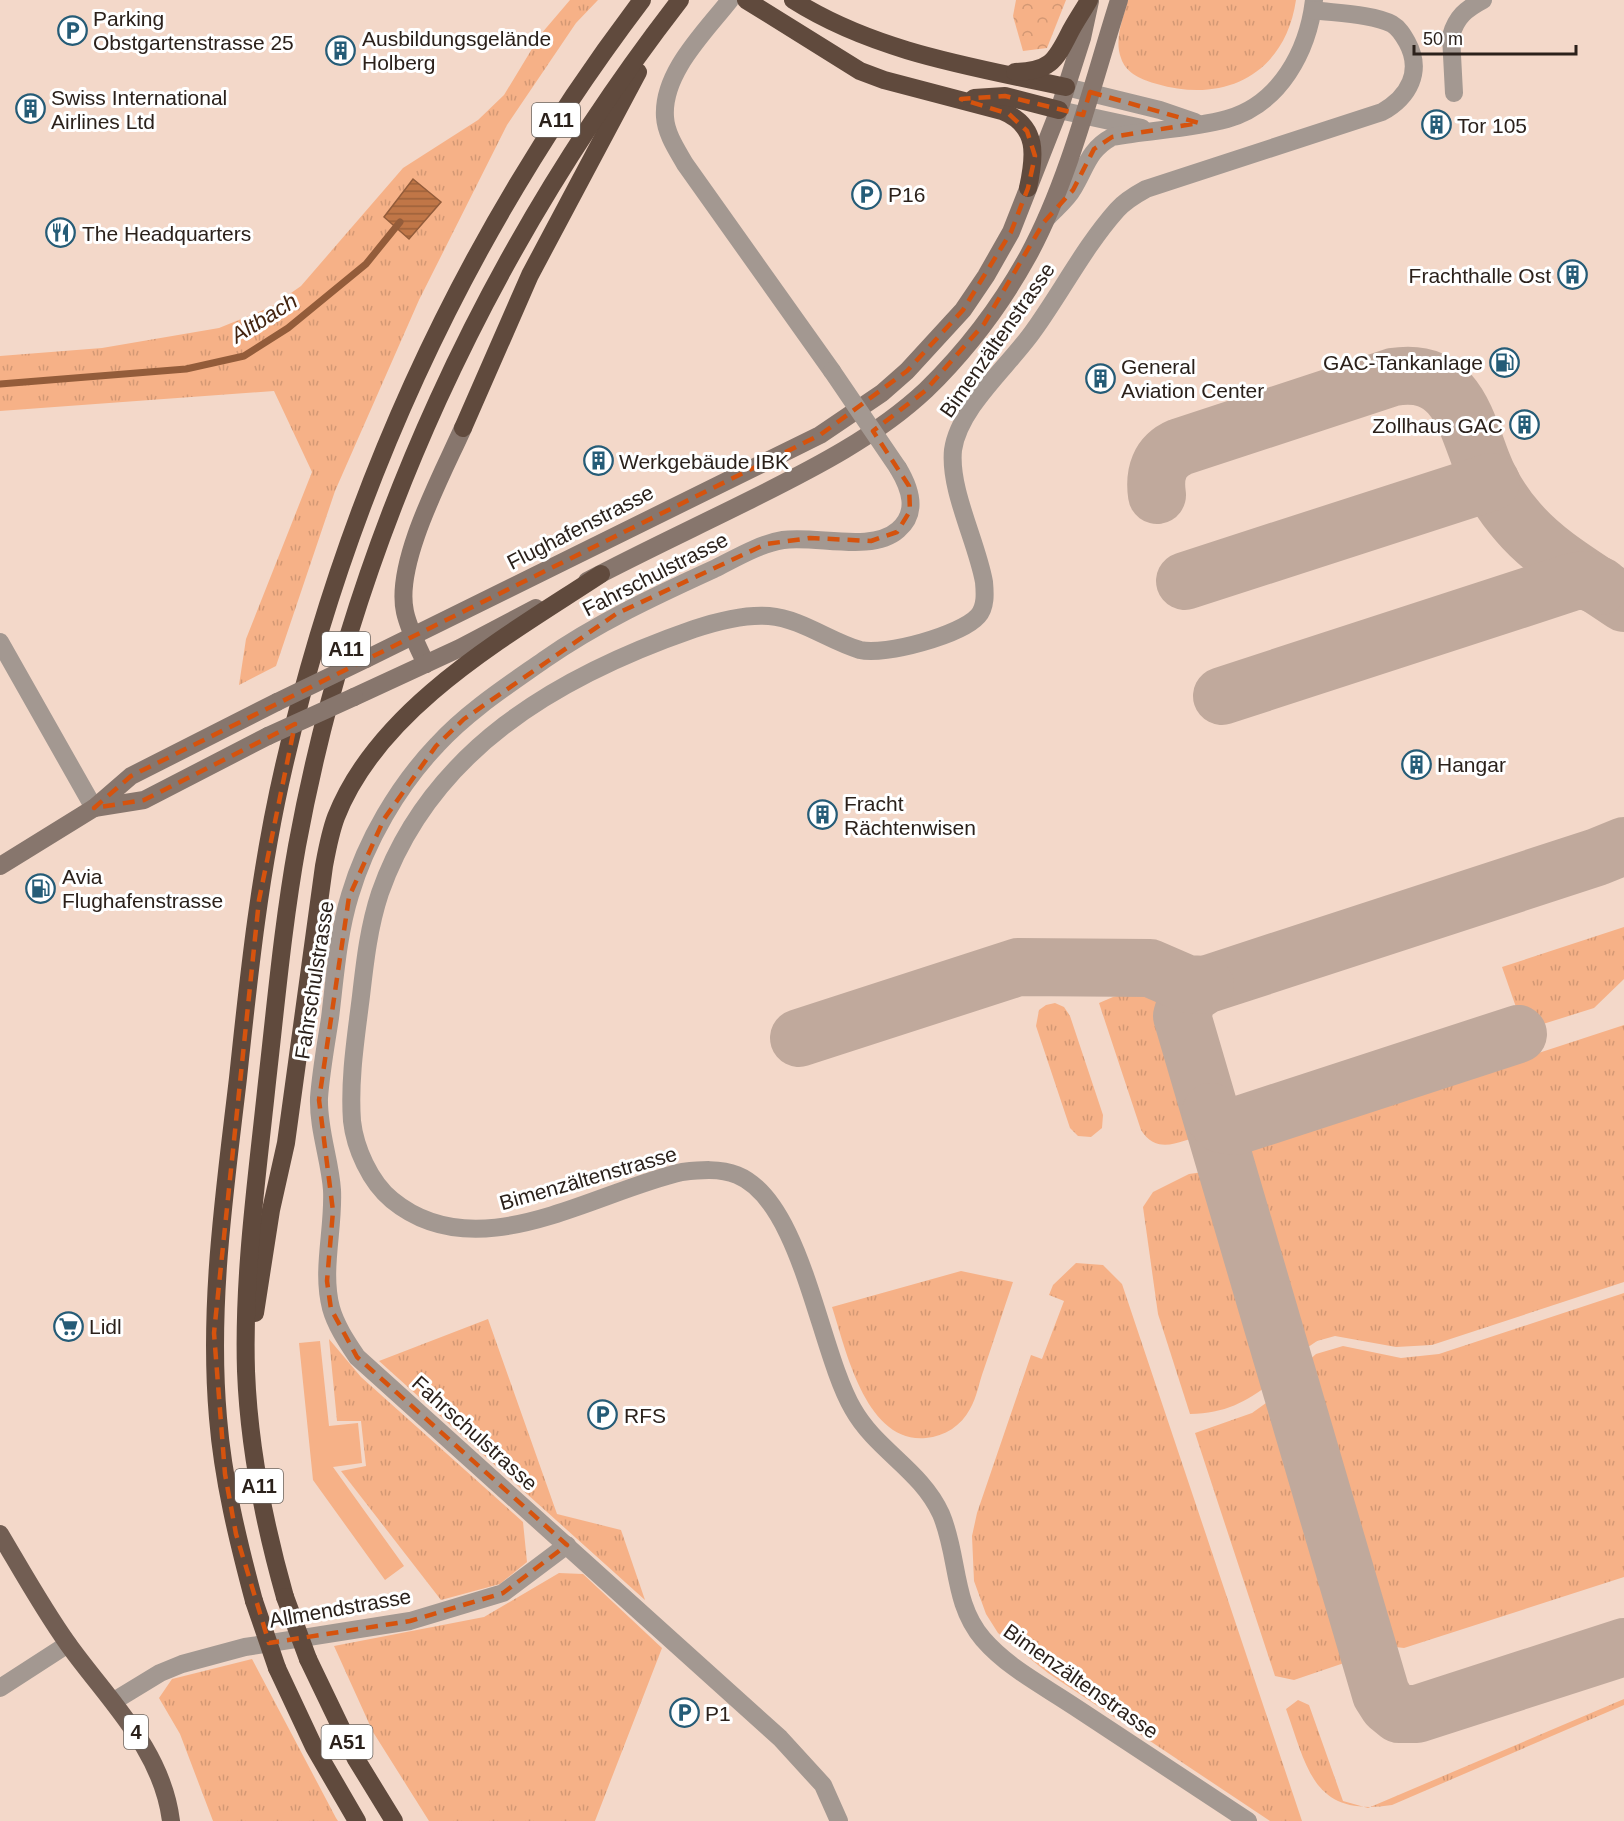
<svg xmlns="http://www.w3.org/2000/svg" width="1624" height="1821" font-family="Arial,sans-serif">
	<defs>
		<pattern id="grass-tufts" width="24" height="20" patternUnits="userSpaceOnUse" patternTransform="scale(1.5)"><rect width="24" height="20" fill="#f6b187"/><path d="M3 7l-1-3M5 7V3M7 7l1-3M15 17l-1-3M17 17v-4M19 17l1-3" fill="none" stroke="#d39874"/></pattern>
		<pattern id="forest-crowns" width="20" height="18" patternUnits="userSpaceOnUse" patternTransform="scale(1.5)"><rect width="20" height="18" fill="#f6b187"/><path d="M2 6a3 3 0 1 1 6 0M12 15a3 3 0 1 1 6 0" fill="none" stroke="#d39874"/></pattern>
		<pattern id="water-rules" width="6" height="5" patternUnits="userSpaceOnUse" patternTransform="scale(1.5)"><rect width="6" height="5" fill="#c07647"/><path d="M0 2.5h6" fill="none" stroke="#9c603a"/></pattern>
	</defs>
	<rect width="100%" height="100%" fill="#f3d8c9"/>
	<g fill="url(#grass-tufts)">
		<polygon points="570,0 598,0 576,23 507,125 419,300 335,491 276,666 239,685 246,639 312,472 274,391 0,411 0,356 102,348 219,328 271,307 301,286 403,168 478,120 504,95 541,34"/>
		<path d="M1128 0H1296C1285 74 1225 104 1157 84 1143 80 1126 74 1121 58 1114 40 1123 18 1128 0Z"/>
		<polygon points="1624,927 1624,979 1594,1008 1524,1030 1502,967"/>
		<path d="M1158 985 1205 1134C1181 1141 1157 1156 1141 1130L1099 1003 1113 997Z"/>
		<polygon points="1055,1003 1064,1007 1070,1016 1103,1115 1102,1128 1091,1137 1078,1136 1070,1128 1036,1026 1039,1010 1046,1005"/>
		<path d="M1624 1025V1282L1432 1345 1396 1347 1335 1336 1317 1341 1295 1356 1242 1171C1241 1158 1249 1150 1260 1144Z"/>
		<path d="M1203 1172 1215 1178 1222 1190 1275 1380C1246 1402 1227 1413 1190 1414L1158 1314 1143 1207 1153 1192 1189 1174Z"/>
		<polygon points="1076,1263 1103,1265 1122,1284 1302,1821 1270,1821 1048,1673 998,1633 986,1614 974,1581 972,1536 977,1513 1031,1355 1042,1359 1064,1301 1049,1295 1053,1285"/>
		<path d="M961 1271 1013 1282C1003 1311 994 1340 984 1369 979 1382 977 1397 970 1409 961 1426 945 1436 926 1438 866 1444 846 1350 832 1307Z"/>
		<polygon points="1624,1293 1624,1577 1404,1648 1387,1646 1376,1632 1299,1369 1316,1354 1343,1346 1401,1358 1439,1354"/>
		<polygon points="488,1319 557,1514 621,1530 645,1600 379,1361"/>
		<polygon points="329,1339 361,1377 523,1522 527,1562 500,1584 441,1600 341,1471 366,1466 361,1421 337,1421"/>
		<polygon points="1280,1393 1352,1641 1347,1662 1294,1680 1275,1676 1195,1433 1252,1413"/>
		<polygon points="559,1573 583,1574 662,1648 595,1821 429,1821 373,1732 334,1646 484,1617"/>
		<polygon points="252,1659 336,1818 338,1821 213,1821 180,1734 159,1698 172,1679"/>
		<path d="M1624 1699V1705L1392 1805C1313 1817 1308 1770 1286 1709L1298 1700 1309 1705 1343 1801 1368 1808Z"/>
	</g>
	<polygon fill="url(#forest-crowns)" points="1016,0 1066,0 1047,48 1023,51 1013,16"/>
	<polygon fill="#f6b187" points="320,1341 329,1426 358,1423 362,1463 333,1467 404,1566 385,1580 313,1480 299,1343"/>
	<polygon fill="url(#water-rules)" stroke="#935c3a" stroke-width="1.5" points="413,179 441,202 409,239 384,217"/>
	<g fill="none" stroke-linecap="round" stroke-linejoin="round">
		<polyline stroke="#935c3a" stroke-width="7" points="0,384 186,369 244,356 288,328 366,264 400,222"/>
		<g stroke="#c0a99c" stroke-width="58">
			<path d="M1157 495C1154 474 1159 456 1180 447L1393 377C1455 367 1465 419 1482 463 1490 484 1503 505 1518 522 1546 555 1588 578 1624 603"/>
			<polyline points="1185,581 1491,482"/>
			<polyline points="1222,696 1572,582 1584,580 1600,586"/>
			<polyline points="1624,846 1597,857 1205,985 1188,996 1182,1016 1381,1694 1388,1705 1399,1714 1417,1714 1624,1647"/>
			<polyline points="799,1038 1018,967 1150,968 1187,984 1205,985"/>
			<polyline points="1211,1112 1221,1124 1236,1126 1518,1034"/>
		</g>
		<g stroke="#a39891" stroke-width="18">
			<path d="M730 0C705 32 662 73 665 117 666 134 677 150 685 164L832 371"/>
			<polyline points="1066,87 1160,110 1195,122"/>
			<path d="M1454 93 1451 36C1456 17 1466 9 1483 0"/>
			<polyline points="1059,110 1142,128"/>
			<path d="M1047 218C1055 209 1067 200 1073 189 1086 168 1088 150 1112 137 1150 130 1190 129 1227 119 1280 104 1308 51 1314 0"/>
			<polyline points="0,642 94,808"/>
			<polyline points="0,1688 68,1644"/>
			<polyline points="114,1701 160,1673 182,1664 245,1647 410,1621 503,1593 567,1545"/>
			<path d="M839 1821 823 1785 780 1738 357 1357C347 1342 336 1326 331 1308 321 1270 334 1229 332 1190 330 1160 318 1129 319 1098 321 1071 326 1044 330 1018 335 977 338 934 350 895 366 841 398 786 437 745 467 712 507 686 544 660 597 623 655 596 714 569 736 558 759 544 783 540 816 535 872 553 898 530 919 512 910 488 898 468"/>
			<path d="M1248 1821C1191 1783 1133 1745 1075 1707 1044 1686 1008 1668 983 1639 952 1603 959 1556 941 1514 921 1470 876 1450 853 1409 819 1351 802 1201 737 1175 720 1168 700 1170 682 1172 591 1193 477 1270 392 1200 370 1182 355 1148 352 1121 349 1079 356 1037 361 996 365 961 369 926 380 893 430 750 558 676 694 629 718 621 744 614 769 616 802 619 829 641 860 650 885 656 961 635 978 616 986 607 985 593 984 582 977 542 949 490 953 450 959 407 1010 365 1034 330 1062 291 1085 246 1117 210 1125 201 1135 195 1146 189L1382 112C1409 97 1423 71 1407 42 1403 35 1399 28 1392 24 1374 14 1334 13 1313 10"/>
		</g>
		<g stroke="#87766d" stroke-width="18">
			<path d="M587 581C642 552 698 526 754 498 814 468 877 436 926 390 966 351 1001 305 1028 256 1069 181 1093 82 1119 0"/>
			<polyline points="366,659 820,435 882,393 907,371 963,310 986,276 1011,232 1059,110 1082,38 1090,1"/>
			<path d="M426 664C418 647 409 630 405 612 394 563 443 473 463 428"/>
			<polyline points="354,697 460,648 536,608"/>
			<polyline points="94,808 144,800 268,736"/>
			<polyline points="0,866 94,808 131,776 277,702"/>
		</g>
		<path stroke="#725e53" stroke-width="18" d="M0 1534C22 1571 43 1609 68 1644 108 1700 162 1749 171 1821"/>
		<g stroke="#604a3d" stroke-width="18">
			<path d="M746 0 860 71 884 80 1002 111C1039 126 1035 156 1028 188"/>
			<path d="M793 0C875 52 973 67 1066 87"/>
			<path d="M1015 72C1049 71 1055 62 1069 34 1075 22 1083 11 1089 0"/>
			<polyline points="974,98 1005,96 1059,110"/>
			<polyline points="463,428 530,275 638,72"/>
			<path d="M255 1313 271 1210 286 1143 324 866C327 850 330 833 336 817 379 707 507 636 601 574"/>
			<path d="M285 1597C264 1523 249 1448 246 1371 243 1275 257 1178 267 1082 276 1003 283 924 297 846 354 537 488 248 680 0"/>
			<path d="M254 1601C238 1541 223 1480 218 1418 208 1304 225 1190 238 1078 249 973 260 869 284 766 349 484 467 231 642 0"/>
			<polyline points="308,1659 356,1759 394,1821"/>
			<polyline points="277,1668 314,1747 357,1821"/>
		</g>
		<polyline stroke="#a39891" stroke-width="18" points="832,371 898,468"/>
		<g stroke="#87766d" stroke-width="18">
			<polyline points="277,702 366,659"/>
			<polyline points="268,736 354,697"/>
		</g>
		<g stroke="#604a3d" stroke-width="18">
			<polyline points="285,1597 308,1659"/>
			<polyline points="254,1601 277,1668"/>
		</g>
	</g>
	<path fill="none" stroke="#d5530e" stroke-width="4.5" stroke-dasharray="12 8" stroke-linejoin="round" d="M1090 92 1199 123 1112 137 1094 149 1073 190 1044 222 984 324 925 391 873 431 909 486 910 511 897 532 871 541 810 538 766 544 616 614 464 719 436 746 384 819 349 897 319 1100 333 1211 327 1281 331 1309 357 1357 567 1545 503 1593 410 1621 269 1643 236 1534 225 1474 214 1333 259 900 295 724 144 800 94 808 131 776 820 435 907 371 963 310 1011 232 1028 188 1035 156 1027 131 1009 114 961 99 1005 96 1083 115Z"/>
	<defs>
		<symbol id="parking-ring" viewBox="-11 -11 22 22"><circle r="9.5" fill="#fff" stroke="#255c77" stroke-width="1.5"/><path d="M-3.5-5.5H1a3.5 3.5 0 0 1 0 7H-1V5.5H-3.5ZM-1-3.4V-.6H.8a1.4 1.4 0 0 0 0-2.8Z" fill="#255c77"/></symbol>
		<symbol id="building-ring" viewBox="-11 -11 22 22"><circle r="9.5" fill="#fff" stroke="#255c77" stroke-width="1.5"/><path d="M-4-6H4V6H1V3H-1V6H-4ZM-2.5-4.3h1.7v1.8h-1.7ZM.8-4.3h1.7v1.8H.8ZM-2.5-1h1.7V.8h-1.7ZM.8-1h1.7V.8H.8Z" fill="#255c77"/></symbol>
		<symbol id="restaurant-ring" viewBox="-11 -11 22 22"><circle r="9.5" fill="#fff" stroke="#255c77" stroke-width="1.5"/><path d="M-5-6h1v4h1v-4h1v4h1v-4h1v5L-1.5 .5V6h-2V.5L-5-1ZM5-6V6H3V1.5H1.5Q1.5-4 5-6Z" fill="#255c77"/></symbol>
		<symbol id="fuel-ring" viewBox="-11 -11 22 22"><circle r="9.5" fill="#fff" stroke="#255c77" stroke-width="1.5"/><path d="M-5.5-6h7V0h2V4h1.3V-2.5L3-4.5l.8-.8L6-3V5H2.5V1h-1V6h-7ZM-4.2-4.7v3.2H.2V-4.7Z" fill="#255c77"/></symbol>
		<symbol id="supermarket-ring" viewBox="-11 -11 22 22"><circle r="9.5" fill="#fff" stroke="#255c77" stroke-width="1.5"/><path d="M-6-5.5h2.5l.6 2H6L4.5 2H-2.5L-4.4-4H-6ZM-1.5 3.2a1.3 1.3 0 1 0 .1 0ZM3 3.2a1.3 1.3 0 1 0 .1 0Z" fill="#255c77"/></symbol>
	</defs>
	<g fill-rule="evenodd">
		<use href="#parking-ring" x="56" y="14" width="33" height="33"/>
		<use href="#building-ring" x="324" y="34" width="33" height="33"/>
		<use href="#building-ring" x="14" y="92" width="33" height="33"/>
		<use href="#building-ring" x="1420" y="108" width="33" height="33"/>
		<use href="#parking-ring" x="850" y="178" width="33" height="33"/>
		<use href="#restaurant-ring" x="44" y="216" width="33" height="33"/>
		<use href="#building-ring" x="1556" y="258" width="33" height="33"/>
		<use href="#fuel-ring" x="1488" y="346" width="33" height="33"/>
		<use href="#building-ring" x="1084" y="362" width="33" height="33"/>
		<use href="#building-ring" x="1508" y="408" width="33" height="33"/>
		<use href="#building-ring" x="582" y="444" width="33" height="33"/>
		<use href="#building-ring" x="1400" y="748" width="33" height="33"/>
		<use href="#building-ring" x="806" y="798" width="33" height="33"/>
		<use href="#fuel-ring" x="24" y="872" width="33" height="33"/>
		<use href="#supermarket-ring" x="52" y="1310" width="33" height="33"/>
		<use href="#parking-ring" x="586" y="1398" width="33" height="33"/>
		<use href="#parking-ring" x="668" y="1696" width="33" height="33"/>
	</g>
	<g text-anchor="middle" dominant-baseline="central" stroke-width="6" stroke-linejoin="round" paint-order="stroke">
		<g fill="#fff" stroke="#6b645f" stroke-width="1.5">
			<rect x="532" y="103" width="48" height="34" rx="4.5"/>
			<rect x="322" y="632" width="48" height="34" rx="4.5"/>
			<rect x="235" y="1469" width="48" height="34" rx="4.5"/>
			<rect x="124" y="1715" width="24" height="34" rx="4.5"/>
			<rect x="321.5" y="1725" width="51" height="34" rx="4.5"/>
		</g>
		<g font-size="20" font-weight="bold" fill="#2b211b">
			<text x="556" y="120">A11</text>
			<text x="346" y="649">A11</text>
			<text x="259" y="1486">A11</text>
			<text x="136" y="1732">4</text>
			<text x="347" y="1742">A51</text>
		</g>
		<g font-size="21" fill="#2b211b" stroke="#fff" text-anchor="start">
			<text x="93" y="18">Parking<tspan x="93" dy="24">Obstgartenstrasse 25</tspan></text>
			<text x="362" y="38">Ausbildungsgelände<tspan x="362" dy="24">Holberg</tspan></text>
			<text x="51" y="97">Swiss International<tspan x="51" dy="24">Airlines Ltd</tspan></text>
			<text x="1457" y="125">Tor 105</text>
			<text x="888" y="194">P16</text>
			<text x="82" y="233">The Headquarters</text>
			<text x="1551" y="275" text-anchor="end">Frachthalle Ost</text>
			<text x="1483" y="362" text-anchor="end">GAC-Tankanlage</text>
			<text x="1121" y="366">General<tspan x="1121" dy="24">Aviation Center</tspan></text>
			<text x="1503" y="425" text-anchor="end">Zollhaus GAC</text>
			<text x="619" y="461">Werkgebäude IBK</text>
			<text x="1437" y="764">Hangar</text>
			<text x="844" y="803">Fracht<tspan x="844" dy="24">Rächtenwisen</tspan></text>
			<text x="62" y="876">Avia<tspan x="62" dy="24">Flughafenstrasse</tspan></text>
			<text x="89" y="1326">Lidl</text>
			<text x="624" y="1415">RFS</text>
			<text x="705" y="1713">P1</text>
		</g>
		<g font-size="21" fill="#2b211b" stroke="#fff">
			<text transform="translate(997 340) rotate(-55)">Bimenzältenstrasse</text>
			<text transform="translate(580 527) rotate(-27)">Flughafenstrasse</text>
			<text transform="translate(655 574) rotate(-27)">Fahrschulstrasse</text>
			<text transform="translate(314 980) rotate(-81)">Fahrschulstrasse</text>
			<text transform="translate(588 1178) rotate(-16)">Bimenzältenstrasse</text>
			<text transform="translate(475 1433) rotate(42)">Fahrschulstrasse</text>
			<text transform="translate(340 1608) rotate(-10)">Allmendstrasse</text>
			<text transform="translate(1081 1681) rotate(35)">Bimenzältenstrasse</text>
		</g>
		<g font-size="22" font-style="italic" fill="#432410" stroke="#fff">
			<text transform="translate(264 318) rotate(-32)">Altbach</text>
		</g>
	</g>
	<path d="M1414 45v9h162v-9" fill="none" stroke="#2b211b" stroke-width="3"/>
	<text x="1423" y="45" font-size="18" fill="#2b211b" stroke="#ffffff" stroke-width="4.5" paint-order="stroke">50 m</text>
</svg>
